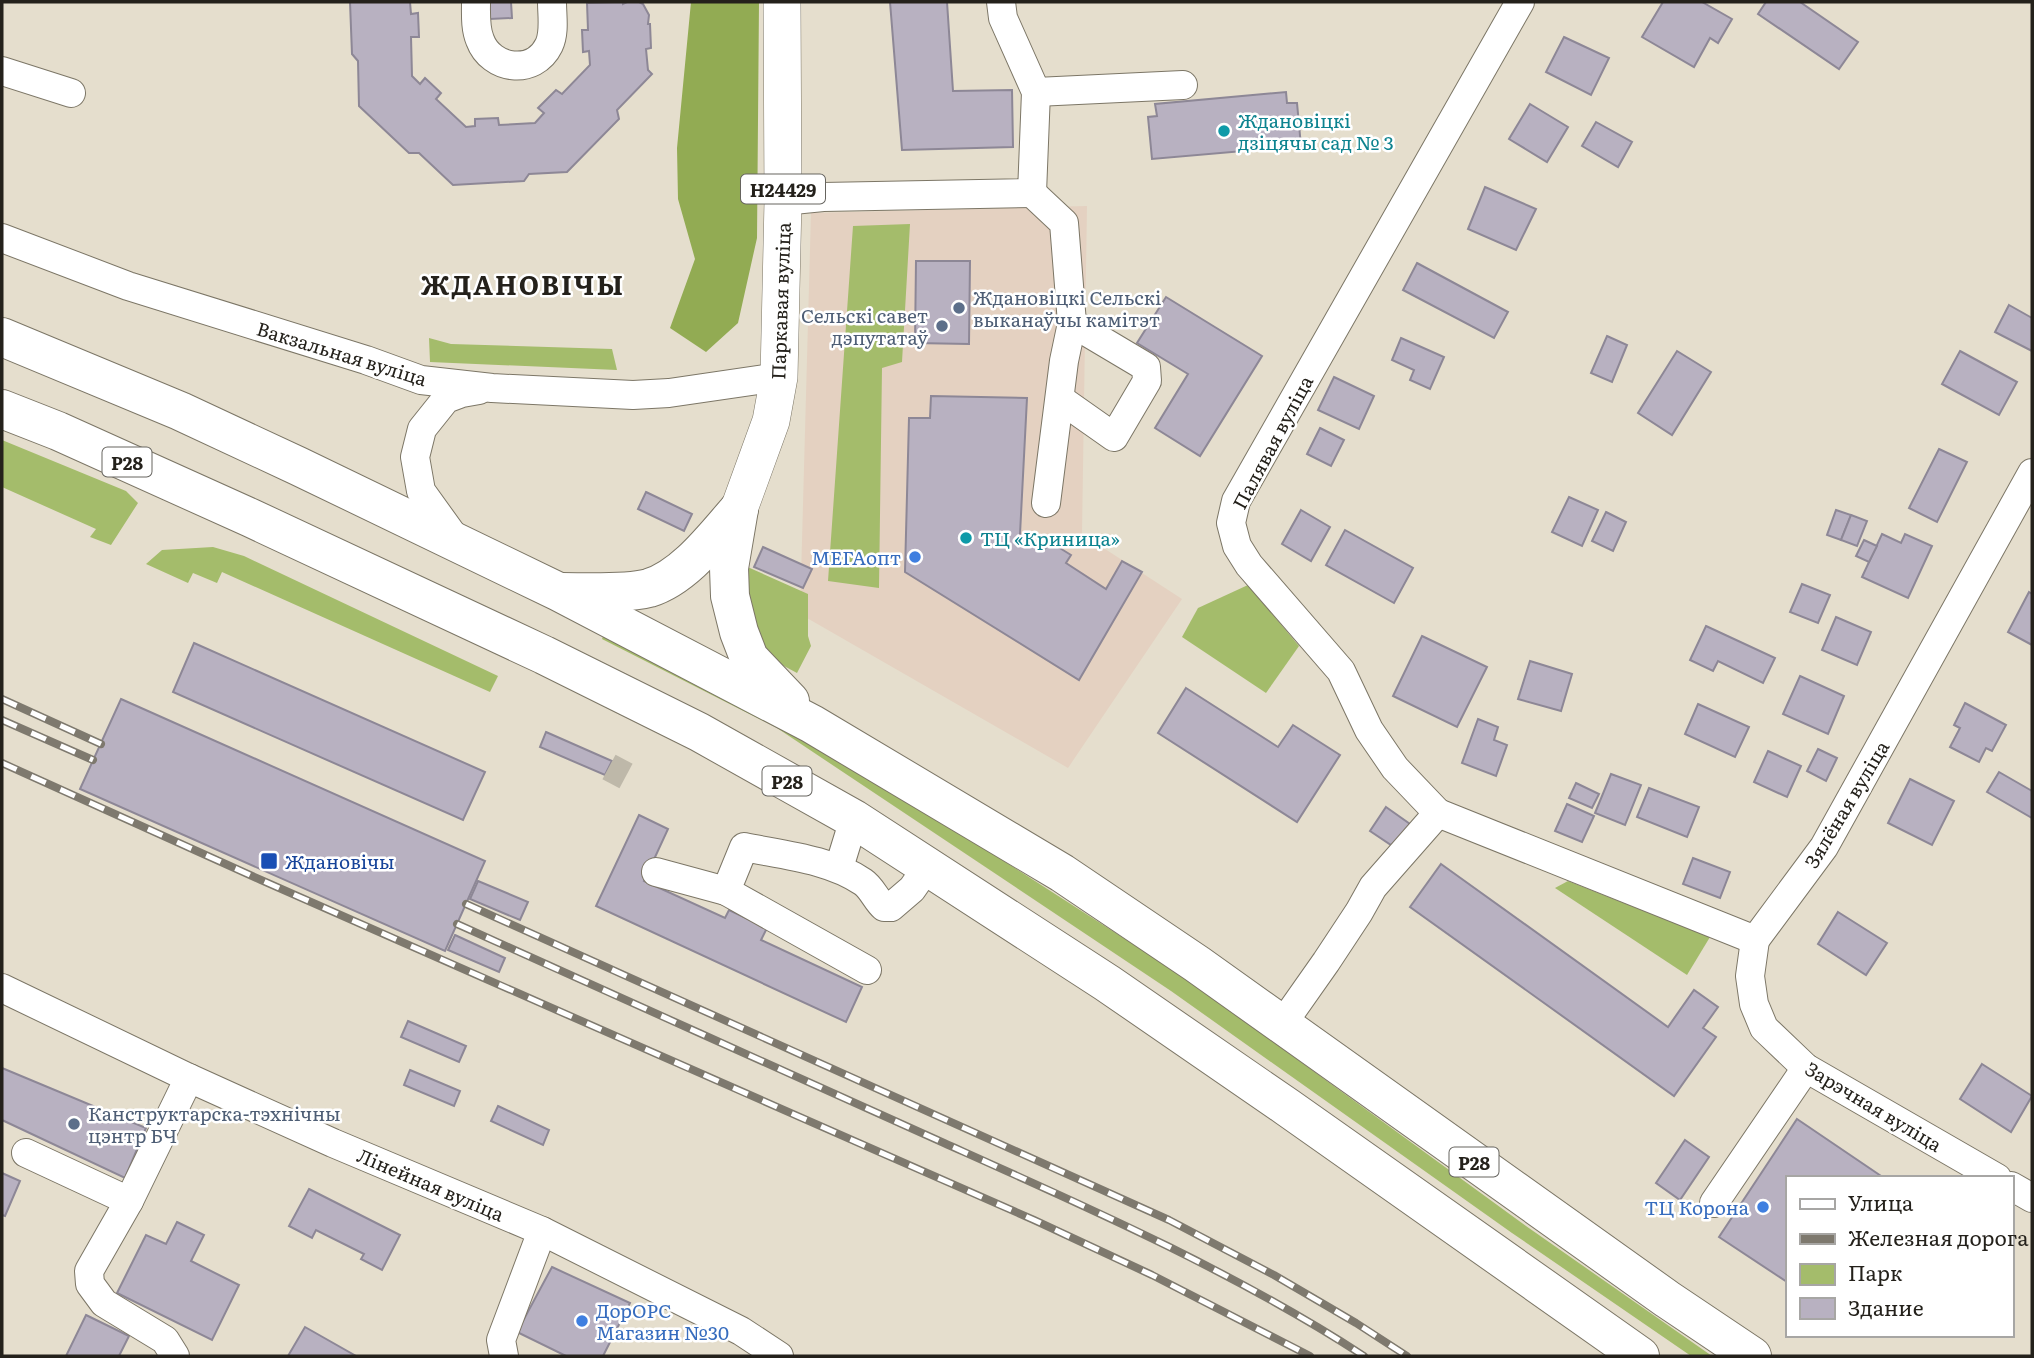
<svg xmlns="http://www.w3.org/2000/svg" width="2034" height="1358" font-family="Literata,serif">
	<rect width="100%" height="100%" fill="#e5decd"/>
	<polygon fill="#e4d1c1" points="1087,206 1082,534 1182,599 1068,768 800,614 811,213"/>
	<g fill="#a4bc6b">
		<polygon points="910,224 902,362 882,368 879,588 828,581 853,226"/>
		<polygon points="429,338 451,344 612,349 617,370 430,362"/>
		<polygon points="2,440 126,491 138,503 111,545 90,537 96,529 2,487"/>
		<polygon points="213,547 244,556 498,676 490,692 222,572 217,583 193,573 188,583 146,564 162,550"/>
		<polygon points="743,565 808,594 808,636 811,646 797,673 771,659 753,637"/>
		<polygon points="1248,585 1299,646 1266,693 1182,637 1198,608"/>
		<polygon points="607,627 768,709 1184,977 1526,1226 1712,1356 1691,1356 1512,1233 1171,991 777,728 602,639"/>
		<polygon points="1568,881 1710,937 1687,975 1555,888"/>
	</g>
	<polygon fill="#92ab53" points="691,2 759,2 757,238 738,323 706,352 670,328 695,259 678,199 677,148"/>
	<g fill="#b8b1c1" stroke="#8d8796" stroke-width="2">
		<polygon points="350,2 410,2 411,14 418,13 419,37 411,37 412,76 420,84 425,78 441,93 436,99 466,127 475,126 475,119 498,118 499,125 535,123 544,113 538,108 556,90 562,94 590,65 589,51 583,52 582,30 588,30 587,3 623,2 623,4 627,2 639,2 643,4 649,15 648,24 650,24 651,48 646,49 648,70 652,74 617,110 619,119 567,172 529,174 524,181 453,185 419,153 409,153 359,106 358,61 352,54"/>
		<polygon points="489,2 511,2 512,18 490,19"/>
		<polygon points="890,2 947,2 953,91 1012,90 1013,147 902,150"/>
		<polygon points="1663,2 1702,2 1732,19 1718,43 1710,38 1694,67 1642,37"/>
		<polygon points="1766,2 1800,2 1858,42 1839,69 1758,14"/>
		<polygon points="1564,37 1609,58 1591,95 1546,72"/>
		<polygon points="1286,92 1287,103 1297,103 1301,146 1152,159 1148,117 1157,116 1155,104"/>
		<polygon points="1530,104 1568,127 1547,162 1509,139"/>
		<polygon points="1596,122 1632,142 1618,167 1582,146"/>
		<polygon points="1485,187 1536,209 1516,250 1468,229"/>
		<polygon points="916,261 970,261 969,344 915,343"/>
		<polygon points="1417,263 1508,312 1494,338 1403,290"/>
		<polygon points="1166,297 1262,356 1200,456 1155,428 1188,374 1137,343"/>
		<polygon points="2009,305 2032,318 2032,351 1995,332"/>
		<polygon points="1607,336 1627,345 1612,382 1591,373"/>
		<polygon points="1401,338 1444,357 1430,389 1410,380 1414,370 1392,360"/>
		<polygon points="1677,351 1711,372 1672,435 1638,413"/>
		<polygon points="1960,351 2017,382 1999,415 1942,384"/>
		<polygon points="1334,377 1374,396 1359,429 1318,410"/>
		<polygon points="931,396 1027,398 1020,534 1045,549 1050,542 1071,555 1066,563 1106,589 1122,561 1142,572 1079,680 905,572 909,418 930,418"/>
		<polygon points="1320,428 1344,440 1331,466 1307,454"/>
		<polygon points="1939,449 1967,462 1937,522 1909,508"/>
		<polygon points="646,492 692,514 684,531 638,509"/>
		<polygon points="1569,497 1598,510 1582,546 1552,532"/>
		<polygon points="1301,510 1330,527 1311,561 1282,544"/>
		<polygon points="1836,510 1851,515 1841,540 1827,535"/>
		<polygon points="1606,512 1626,522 1613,551 1592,541"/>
		<polygon points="1851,515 1867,521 1857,546 1841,540"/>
		<polygon points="1345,530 1413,568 1394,603 1326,565"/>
		<polygon points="1882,534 1901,543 1905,534 1932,546 1908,598 1862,577"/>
		<polygon points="1864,540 1877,546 1869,562 1856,556"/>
		<polygon points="763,547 812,569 803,588 754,567"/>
		<polygon points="1802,584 1830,595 1818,623 1790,612"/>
		<polygon points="2029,592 2032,594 2032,645 2008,632"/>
		<polygon points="1836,617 1871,632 1857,665 1822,650"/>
		<polygon points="1706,626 1775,658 1763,683 1718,661 1713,671 1690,660"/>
		<polygon points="1422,636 1487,667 1457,727 1393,696"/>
		<polygon points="194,643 485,772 463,820 173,692"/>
		<polygon points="1530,661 1572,674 1561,711 1518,699"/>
		<polygon points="1800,676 1844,696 1828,734 1783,714"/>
		<polygon points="1186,688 1278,747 1293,725 1340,755 1297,822 1158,733"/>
		<polygon points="121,699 485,861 445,951 80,789"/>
		<polygon points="1965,703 2006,725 1992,751 1986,748 1979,762 1950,747 1960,728 1954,725"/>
		<polygon points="1698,704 1749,727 1735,757 1685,734"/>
		<polygon points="1478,719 1498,727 1494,740 1507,745 1496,776 1462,763"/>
		<polygon points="546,732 612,761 605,775 540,747"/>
		<polygon points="1818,749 1837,758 1826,781 1807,771"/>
		<polygon points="1768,751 1801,766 1787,797 1754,782"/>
		<polygon points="1999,772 2032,791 2032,818 1987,792"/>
		<polygon points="1611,774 1641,785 1625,825 1595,813"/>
		<polygon points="1910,779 1954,801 1932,845 1888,823"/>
		<polygon points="1576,783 1599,794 1592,808 1569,798"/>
		<polygon points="1649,788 1699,807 1687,837 1637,817"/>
		<polygon points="1567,804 1594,816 1582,842 1555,831"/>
		<polygon points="1386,807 1410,824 1394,847 1370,831"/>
		<polygon points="639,815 668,829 644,881 725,918 729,910 767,928 761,940 862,987 846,1022 596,906"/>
		<polygon points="1693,858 1730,872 1720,898 1683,884"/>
		<polygon points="1441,864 1668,1027 1694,990 1718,1007 1703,1028 1716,1037 1674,1096 1410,907"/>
		<polygon points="478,881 528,902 520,920 470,899"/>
		<polygon points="1838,912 1887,943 1866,975 1818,944"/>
		<polygon points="455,935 505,958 499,972 448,950"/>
		<polygon points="408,1021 466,1046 459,1062 401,1037"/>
		<polygon points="1982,1064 2032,1096 2011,1132 1960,1099"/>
		<polygon points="2,1068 146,1128 125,1178 2,1120"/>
		<polygon points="410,1070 460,1091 454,1106 404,1085"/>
		<polygon points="498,1106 549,1130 543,1145 491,1121"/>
		<polygon points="1797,1119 1884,1178 1787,1178 1787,1282 1719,1237"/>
		<polygon points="1685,1140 1709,1157 1680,1200 1656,1183"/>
		<polygon points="2,1173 20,1181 5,1216 2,1215"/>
		<polygon points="309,1189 400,1235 382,1270 361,1259 364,1254 316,1230 312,1238 289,1226"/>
		<polygon points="177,1222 204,1235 191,1261 239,1285 212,1340 117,1293 146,1235 166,1244"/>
		<polygon points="552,1267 630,1303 603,1356 566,1356 517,1332"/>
		<polygon points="86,1315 129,1336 119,1356 66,1356"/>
		<polygon points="305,1327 356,1356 288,1356"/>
	</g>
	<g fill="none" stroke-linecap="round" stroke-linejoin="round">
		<polyline stroke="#beb8a9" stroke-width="28" stroke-dasharray="28 14" stroke-linecap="butt" points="609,767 626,776"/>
		<defs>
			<g id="minor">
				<path d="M476 2C476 14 475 28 480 40 491 70 534 76 549 45 555 32 552 16 552 2"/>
				<polyline points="2,71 71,93"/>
				<polyline points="1036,92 1183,85"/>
				<polyline points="1032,193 1064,223 1072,323 1064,361 1046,503"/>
				<polyline points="783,201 823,197 1032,193 1036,92 1003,18 1001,2"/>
				<polyline points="2,238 128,286 366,360 421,380 492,388 633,395 669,393 779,377"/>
				<polyline points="1060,399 1114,437 1147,381 1146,367 1072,323"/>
				<polyline points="457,541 421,491 415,457 422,429 446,399 462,393 479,390"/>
				<polyline points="1438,813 1755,940 1824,847 2032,473"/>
				<polyline points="836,867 842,858 854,819"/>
				<polyline points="656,872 726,891"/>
				<polyline points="1755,940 1750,976 1754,1004 1764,1028 1806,1068 1997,1178"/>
				<path d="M867 970 726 891 744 847C783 855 829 859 863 882 872 888 876 900 884 907H891L912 889 928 866"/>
				<polyline points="2,988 189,1078 333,1143 542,1231 741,1331 779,1356"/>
				<polyline points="1281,1026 1326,962 1359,912 1373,887 1438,813 1395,768 1369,730 1341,671 1249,565 1237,546 1231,523 1236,501 1520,2"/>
				<polyline points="26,1153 129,1201 189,1078"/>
				<polyline points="2011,1186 2032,1198"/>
				<polyline points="129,1201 89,1271 90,1284 104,1303 165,1340 175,1356"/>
				<polyline points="1714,1203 1806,1068"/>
				<polyline points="504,1356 501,1340 542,1231"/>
			</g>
			<polyline id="major" points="739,509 771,421 779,377 783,201 782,2"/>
			<g id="highway">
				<polyline points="2,337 180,411 298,466 559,592 812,724 1062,873 1197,964 1667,1299 1752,1356"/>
				<polyline points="2,409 58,431 251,518 544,655 699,732 854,819 1107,983 1287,1107 1640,1356"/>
				<polyline points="739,509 729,568 730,596 739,632 749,658 790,701"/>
				<path d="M562 592C586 592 627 594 649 588 685 577 715 536 739 509"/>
			</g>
		</defs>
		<use href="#minor" stroke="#7c7666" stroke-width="30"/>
		<use href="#major" stroke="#7c7666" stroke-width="38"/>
		<use href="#highway" stroke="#7c7666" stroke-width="40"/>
		<use href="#minor" stroke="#fff" stroke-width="28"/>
		<use href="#major" stroke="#fff" stroke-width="37"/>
		<use href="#highway" stroke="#fff" stroke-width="38"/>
		<defs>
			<g id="rail">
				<polyline points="2,699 101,744"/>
				<polyline points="2,720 93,760"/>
				<polyline points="2,763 261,880 1034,1220 1152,1275 1310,1356"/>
				<polyline points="466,904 1169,1220 1274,1275 1356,1323 1407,1356"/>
				<path d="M457 924C619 997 782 1070 944 1143 1087 1207 1233 1271 1364 1356"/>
			</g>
		</defs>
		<use href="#rail" stroke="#7e796e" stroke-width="8"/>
		<use href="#rail" stroke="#fff" stroke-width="5" stroke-dasharray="16" stroke-linecap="butt"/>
	</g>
	<g fill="#0f9aa8" stroke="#fff" stroke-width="2.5">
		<circle cx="1224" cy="131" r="7"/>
		<circle cx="966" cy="538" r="7"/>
	</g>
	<g fill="#5c6f8a" stroke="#fff" stroke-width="2.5">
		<circle cx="959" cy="308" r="7"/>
		<circle cx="942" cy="326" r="7"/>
		<circle cx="74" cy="1124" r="7"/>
	</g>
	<g fill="#3f7fe0" stroke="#fff" stroke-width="2.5">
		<circle cx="915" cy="557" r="7"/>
		<circle cx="1763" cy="1207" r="7"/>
		<circle cx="582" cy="1321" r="7"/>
	</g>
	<rect fill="#1a4fb4" stroke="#fff" stroke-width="2.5" x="260" y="852" width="18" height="18" rx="3.5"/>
	<g text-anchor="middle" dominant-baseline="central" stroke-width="5" stroke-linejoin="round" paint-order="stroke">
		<g fill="#fff" stroke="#66645f" stroke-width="2">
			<rect x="741" y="174.5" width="84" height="29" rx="5"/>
			<rect x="102.5" y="447.5" width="49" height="29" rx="5"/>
			<rect x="762.5" y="766.5" width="49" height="29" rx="5"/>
			<rect x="1449.5" y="1147.5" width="49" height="29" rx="5"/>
		</g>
		<g font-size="18" font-weight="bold" fill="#24211b">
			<text x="783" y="189">Н24429</text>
			<text x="127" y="462">Р28</text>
			<text x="787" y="781">Р28</text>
			<text x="1474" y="1162">Р28</text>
		</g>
		<g font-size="19" fill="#0d838f" stroke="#fff" text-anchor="start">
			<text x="1238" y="120">Ждановіцкі<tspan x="1238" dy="22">дзіцячы сад № 3</tspan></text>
			<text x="980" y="538">ТЦ «Криница»</text>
		</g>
		<g font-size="19" fill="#4e5e75" stroke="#fff" text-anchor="start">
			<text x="973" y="297">Ждановіцкі Сельскі<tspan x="973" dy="22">выканаўчы камітэт</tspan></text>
			<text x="928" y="315" text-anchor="end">Сельскі савет<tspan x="928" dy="22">дэпутатаў</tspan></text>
			<text x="88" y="1113">Канструктарска-тэхнічны<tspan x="88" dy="22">цэнтр БЧ</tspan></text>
		</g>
		<g font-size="19" fill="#24211b" stroke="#fff">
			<text transform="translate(780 301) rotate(-88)">Паркавая вуліца</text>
			<text transform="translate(342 353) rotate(17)">Вакзальная вуліца</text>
			<text transform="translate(1272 442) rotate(-62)">Палявая вуліца</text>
			<text transform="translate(1846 804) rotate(-59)">Зялёная вуліца</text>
			<text transform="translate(1874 1106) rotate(31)">Зарэчная вуліца</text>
			<text transform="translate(431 1184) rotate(23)">Лінейная вуліца</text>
		</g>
		<g font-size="19" fill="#366cbe" stroke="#fff" text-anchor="end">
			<text x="901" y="557">МЕГАопт</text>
			<text x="1749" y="1207">ТЦ Корона</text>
			<text x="596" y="1310" text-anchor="start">ДорОРС<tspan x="596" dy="22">Магазин №30</tspan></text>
		</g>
		<g font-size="19" fill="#164399" stroke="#fff" text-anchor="start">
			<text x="285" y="861">Ждановічы</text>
		</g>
		<g font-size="26" font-weight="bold" letter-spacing="2" fill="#24211b" stroke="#fff">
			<text x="523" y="283">ЖДАНОВІЧЫ</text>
		</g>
	</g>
	<rect width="2034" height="1358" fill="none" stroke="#24211b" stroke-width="7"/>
	<rect x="1786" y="1176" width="228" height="161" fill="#ffffff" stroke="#a7a6a4" stroke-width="2"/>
	<rect x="1800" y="1199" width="35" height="10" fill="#ffffff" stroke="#a7a6a4" stroke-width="2"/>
	<text x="1848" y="1211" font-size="21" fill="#24211b">Улица</text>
	<rect x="1800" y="1234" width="35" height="10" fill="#7e796e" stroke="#a7a6a4" stroke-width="2"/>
	<text x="1848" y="1246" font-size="21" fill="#24211b">Железная дорога</text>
	<rect x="1800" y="1264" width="35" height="21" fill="#a4bc6b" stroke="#a7a6a4" stroke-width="2"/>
	<text x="1848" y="1281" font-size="21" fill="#24211b">Парк</text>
	<rect x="1800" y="1298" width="35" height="21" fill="#b8b1c1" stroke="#a7a6a4" stroke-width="2"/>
	<text x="1848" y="1316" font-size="21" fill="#24211b">Здание</text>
</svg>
